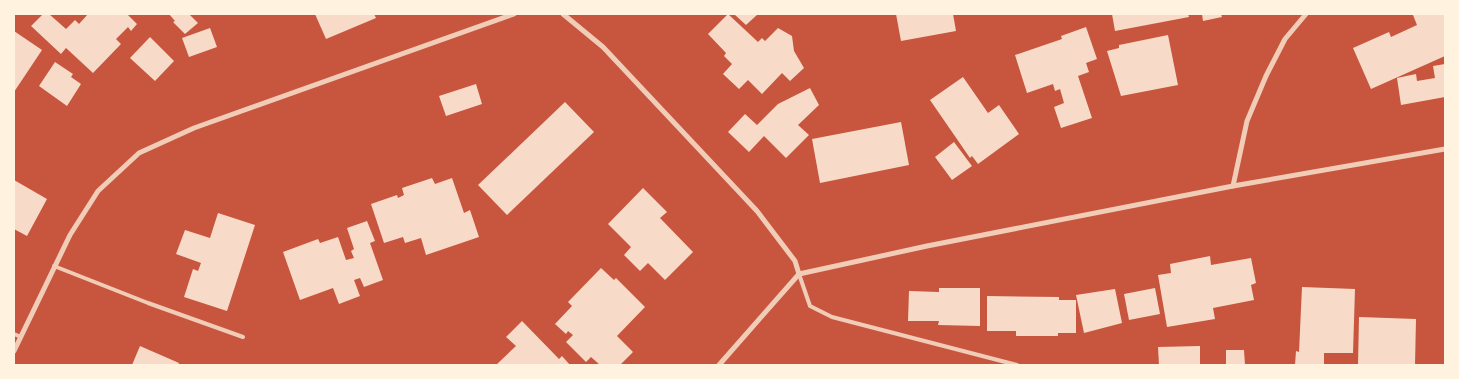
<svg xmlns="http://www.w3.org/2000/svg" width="1459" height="379" font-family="'PT Sans Narrow',sans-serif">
	<rect width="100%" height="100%" fill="#c8553d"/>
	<g fill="#f7dbc8">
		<polygon points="43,14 49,14 66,29 75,20 79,24 88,14 127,14 137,24 131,31 128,27 116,39 121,44 93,73 66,48 61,54 31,26"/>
		<polygon points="169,14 189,14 198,23 185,34 173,22 175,21"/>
		<polygon points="315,14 374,14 376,18 326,39"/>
		<polygon points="728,14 758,42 762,38 765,41 778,28 792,36 794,51 804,68 790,81 782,73 762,94 748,80 739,89 723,74 732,64 724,56 726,53 708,34"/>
		<polygon points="734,14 758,14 746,25"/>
		<polygon points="896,14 953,14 956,31 901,41"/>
		<polygon points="1112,14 1188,14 1189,17 1115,31"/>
		<polygon points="1202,14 1221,14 1222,17 1203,21"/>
		<polygon points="1416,14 1445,14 1445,56 1371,89 1353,48 1389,32 1391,37 1417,25 1413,15"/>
		<polygon points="1086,27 1097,59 1086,63 1089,72 1078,76 1092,118 1061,128 1054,107 1064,103 1060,89 1055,91 1053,84 1027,93 1015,55 1062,39 1061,36"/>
		<polygon points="210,28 217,47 189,57 182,38"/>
		<polygon points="14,31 42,50 14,92"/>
		<polygon points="1168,35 1178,85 1121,96 1107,51 1119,48 1119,45"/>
		<polygon points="150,37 174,61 155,81 130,58"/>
		<polygon points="55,62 73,74 71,77 81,84 67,106 39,86"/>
		<polygon points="1445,64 1445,97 1401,105 1397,78 1416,74 1417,81 1435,78 1433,66"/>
		<polygon points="963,77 988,113 999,105 1019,134 978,164 972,156 970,158 930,100"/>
		<polygon points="476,84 482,104 446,116 439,96"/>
		<polygon points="810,88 819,105 798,125 809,135 786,158 764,136 749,152 728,132 745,114 757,125 778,104"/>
		<polygon points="565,102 594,132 507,215 478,185"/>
		<polygon points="901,122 909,165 820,183 812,139"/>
		<polygon points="954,142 972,166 952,180 935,157"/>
		<polygon points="432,178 435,184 452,178 464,213 470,210 479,237 426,255 421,238 405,243 403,237 384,243 371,204 397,195 398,198 404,195 402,188"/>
		<polygon points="14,180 47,199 27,236 14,229"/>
		<polygon points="643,188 667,212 660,218 693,252 665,280 648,263 640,271 624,255 631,247 608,224"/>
		<polygon points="218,213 255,225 227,311 184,297 193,269 198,271 201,263 176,254 185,230 210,238"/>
		<polygon points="367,221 375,241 370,243 383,280 364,287 360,278 354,280 360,296 339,304 333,288 300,300 283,252 318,239 320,243 338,237 346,260 354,258 351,251 354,249 347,228"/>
		<polygon points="1210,256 1211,265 1251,258 1256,283 1251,285 1254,300 1213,308 1215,319 1167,327 1158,275 1171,273 1170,264"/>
		<polygon points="601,268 614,280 616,278 645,307 617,336 633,352 620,365 600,365 591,357 586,362 566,342 573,335 568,331 566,334 555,324 572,306 568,302"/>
		<polygon points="1302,287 1355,289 1353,353 1324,353 1324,365 1295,365 1296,351 1299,352"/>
		<polygon points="939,288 980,288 980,326 938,325 939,321 908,321 909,291 939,292"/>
		<polygon points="1155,288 1160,314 1129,320 1124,294"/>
		<polygon points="1115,289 1122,323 1084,333 1076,295"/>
		<polygon points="987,296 1059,297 1059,300 1076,300 1076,333 1058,333 1058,336 1016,336 1016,331 987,331"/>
		<polygon points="1359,317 1416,319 1415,365 1358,365"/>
		<polygon points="522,321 559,359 562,356 570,365 496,365 516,346 506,337"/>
		<polygon points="140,346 179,363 178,365 132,365"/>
		<polygon points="1200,346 1200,365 1159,365 1158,347"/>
		<polygon points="1226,350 1244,350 1245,365 1226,365"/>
	</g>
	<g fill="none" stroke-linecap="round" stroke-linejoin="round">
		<g stroke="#f1ccb7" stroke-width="4">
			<polyline points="54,266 148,303 243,337"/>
			<polyline points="799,274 810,306 832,317 1017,365"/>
			<polyline points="14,334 21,337"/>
		</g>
		<g stroke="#f1ccb7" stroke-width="5">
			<polyline points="563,14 603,47 757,211 795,261 799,274"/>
			<polyline points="1233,186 1247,121 1266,76 1285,39 1306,14"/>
			<polyline points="14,351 70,235 98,191 139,153 194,128 514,14"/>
			<polyline points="719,365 799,274 927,246 1233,186 1445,149"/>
		</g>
	</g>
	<rect width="1459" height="379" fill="none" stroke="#fff3e0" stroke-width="30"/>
</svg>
